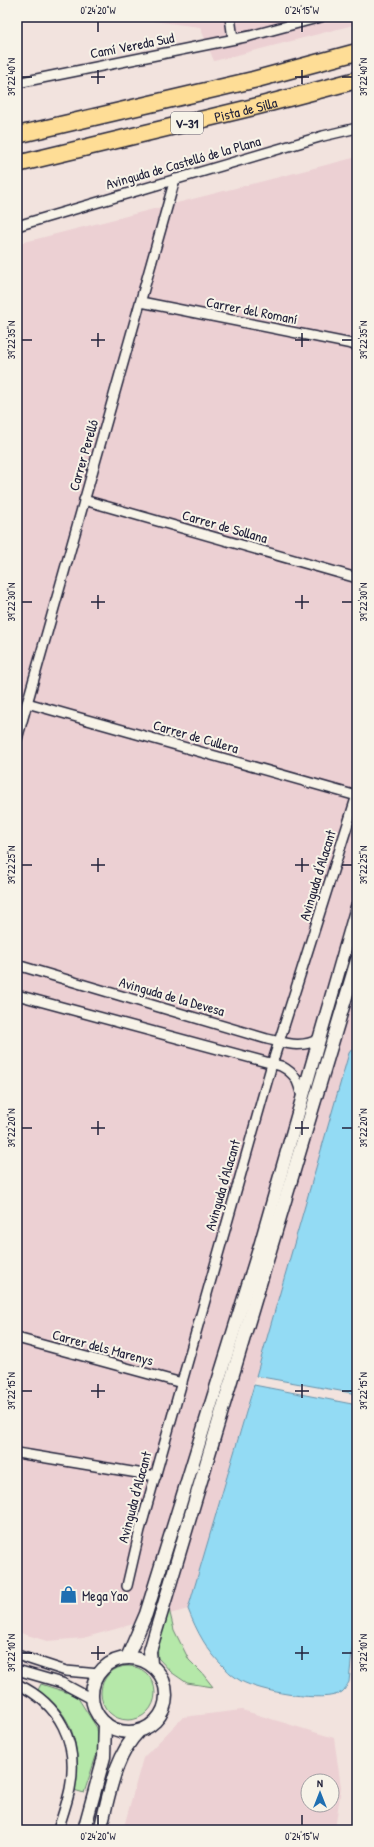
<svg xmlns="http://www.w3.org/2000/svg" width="374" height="1847" font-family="'Patrick Hand',sans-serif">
	<rect width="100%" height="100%" fill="#f2e3de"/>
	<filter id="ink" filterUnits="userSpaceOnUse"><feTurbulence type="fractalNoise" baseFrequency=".025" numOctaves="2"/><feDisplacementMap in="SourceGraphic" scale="8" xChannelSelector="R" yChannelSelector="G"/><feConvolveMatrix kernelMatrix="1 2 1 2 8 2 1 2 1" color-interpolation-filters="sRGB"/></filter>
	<g filter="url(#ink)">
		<g fill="#ecd0d3" fill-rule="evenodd">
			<polygon points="121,17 357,17 357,24 214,61 200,27"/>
			<polygon points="357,157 357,1028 188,1609 83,1638 47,1641 17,1632 17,244"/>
			<path d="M242 1710 334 1738 341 1787 335 1830H123L143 1758 183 1717ZM308 1781H332V1805H308Z"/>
		</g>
		<g fill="#b5e8a9" stroke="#6c8572">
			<polygon points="169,1609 174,1630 189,1660 202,1673 213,1687 187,1683 171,1672 158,1658 157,1641"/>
			<circle cx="128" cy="1693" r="27"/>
			<path d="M41 1684 69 1693 78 1698 97 1728 99 1747 84 1793 74 1790C80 1763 78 1731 59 1709 53 1702 45 1696 38 1690Z"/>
		</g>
		<g fill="#93dbf4" stroke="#6691aa">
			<polygon points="357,1042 357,1394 256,1376 349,1053"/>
			<path d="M254 1385 357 1405V1604L349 1682C347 1685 345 1690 342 1692 325 1704 259 1691 241 1681 236 1678 229 1673 225 1668 207 1651 197 1632 188 1609Z"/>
		</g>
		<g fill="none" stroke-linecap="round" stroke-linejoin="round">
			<defs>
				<g id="street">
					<polyline points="230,17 233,39"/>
					<polyline points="17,83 250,36 321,17"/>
					<polyline points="17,226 323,136 357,128"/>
					<polyline points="141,302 357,345"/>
					<polyline points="84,500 357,578"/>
					<polyline points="27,703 357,796"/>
					<polyline points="17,739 175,179"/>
					<path d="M17 965 267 1039C286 1043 301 1049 319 1039"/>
					<path d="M17 995 281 1066C296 1074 298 1081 302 1097"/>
					<polyline points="17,1338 182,1383"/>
					<polyline points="17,1453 156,1476"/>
					<polyline points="127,1586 140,1530 272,1064 357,795"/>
					<polyline points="17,1655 66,1671 99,1674"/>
					<polyline points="17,1670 62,1683 92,1699"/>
					<path d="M17 1684C60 1704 79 1742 70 1789 67 1803 62 1817 58 1830"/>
				</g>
				<g id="secondary">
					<circle cx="129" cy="1695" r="37"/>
					<polyline points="127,1658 146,1614 260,1246 357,907"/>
					<polyline points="151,1664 150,1651 357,960"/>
					<polyline points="84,1830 104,1757 105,1723"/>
					<path d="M100 1830C109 1797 114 1756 139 1731"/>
				</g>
				<g id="highway">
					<polyline points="17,135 253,80 357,52"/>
					<path id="s1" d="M17 164 258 106 357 80"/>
				</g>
			</defs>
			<use href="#street" stroke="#22223b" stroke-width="12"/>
			<use href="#secondary" stroke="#22223b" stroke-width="15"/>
			<use href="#highway" stroke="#22223b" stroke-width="19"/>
			<use href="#street" stroke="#f7f3e8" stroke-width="9"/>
			<use href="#secondary" stroke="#f7f3e8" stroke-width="12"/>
			<use href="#highway" stroke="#fedd96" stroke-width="16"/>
		</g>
	</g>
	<path fill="none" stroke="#22223b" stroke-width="1.5" d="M98 22V32M302 22V32M98 70V84M302 70V84M22 77H32M91 77H105M295 77H309M342 77H352M98 333V347M302 333V347M22 340H32M91 340H105M295 340H309M342 340H352M98 595V609M302 595V609M22 602H32M91 602H105M295 602H309M342 602H352M98 858V872M302 858V872M22 865H32M91 865H105M295 865H309M342 865H352M98 1121V1135M302 1121V1135M22 1128H32M91 1128H105M295 1128H309M342 1128H352M98 1384V1398M302 1384V1398M22 1391H32M91 1391H105M295 1391H309M342 1391H352M98 1646V1660M302 1646V1660M22 1653H32M91 1653H105M295 1653H309M342 1653H352M98 1815V1825M302 1815V1825"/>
	<defs>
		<symbol id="shop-bare" viewBox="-9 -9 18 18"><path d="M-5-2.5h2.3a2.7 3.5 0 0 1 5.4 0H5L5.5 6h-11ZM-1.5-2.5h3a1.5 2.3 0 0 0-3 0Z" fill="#1f6fb2" stroke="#f7f3e8" stroke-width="2.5" paint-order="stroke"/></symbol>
	</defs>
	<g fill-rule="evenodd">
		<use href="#shop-bare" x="56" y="1582" width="25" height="25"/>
	</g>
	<g text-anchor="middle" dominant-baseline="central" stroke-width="4" stroke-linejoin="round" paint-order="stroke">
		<rect fill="#f7f3e8" stroke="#62616f" stroke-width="1" x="171" y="112" width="32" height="22" rx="3"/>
		<g font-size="13" font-weight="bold" fill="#22223b">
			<text x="187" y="123">V-31</text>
		</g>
		<g font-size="14" fill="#22223b" stroke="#f7f3e8">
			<text transform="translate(132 45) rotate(-11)">Camí Vereda Sud</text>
			<text stroke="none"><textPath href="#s1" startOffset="235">Pista de Silla</textPath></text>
			<text transform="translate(183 162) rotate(-16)">Avinguda de Castelló de la Plana</text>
			<text transform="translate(252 310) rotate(11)">Carrer del Romaní</text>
			<text transform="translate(83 455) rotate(-74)">Carrer Perelló</text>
			<text transform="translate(225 526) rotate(16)">Carrer de Sollana</text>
			<text transform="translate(196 736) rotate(16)">Carrer de Cullera</text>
			<text transform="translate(317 875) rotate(-73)">Avinguda d'Alacant</text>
			<text transform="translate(172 996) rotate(16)">Avinguda de la Devesa</text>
			<text transform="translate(222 1185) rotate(-74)">Avinguda d'Alacant</text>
			<text transform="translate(103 1347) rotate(15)">Carrer dels Marenys</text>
			<text transform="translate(134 1497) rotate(-75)">Avinguda d'Alacant</text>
		</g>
		<g font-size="14" fill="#22223b" stroke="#f7f3e8" text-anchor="start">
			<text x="82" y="1595">Mega Yao</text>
		</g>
	</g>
	<rect width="374" height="1847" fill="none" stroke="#f7f3e8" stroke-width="44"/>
	<g transform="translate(320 1793)"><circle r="19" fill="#f7f3e8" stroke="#a29fa3"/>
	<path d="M0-3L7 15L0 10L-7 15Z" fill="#1f6fb2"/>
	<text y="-6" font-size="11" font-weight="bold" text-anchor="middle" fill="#22223b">N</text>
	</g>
	<rect x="22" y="22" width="330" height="1803" fill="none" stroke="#22223b" stroke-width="1.5"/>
	<g font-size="10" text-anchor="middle" fill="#22223b">
		<text x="98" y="14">0°24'20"W</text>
		<text x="302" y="14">0°24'15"W</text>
		<text transform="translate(11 77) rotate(-90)" y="4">39°22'40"N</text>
		<text transform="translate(363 77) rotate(-90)" y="4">39°22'40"N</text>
		<text transform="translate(11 340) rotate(-90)" y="4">39°22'35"N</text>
		<text transform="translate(363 340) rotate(-90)" y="4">39°22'35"N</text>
		<text transform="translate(11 602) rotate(-90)" y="4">39°22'30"N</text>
		<text transform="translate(363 602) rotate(-90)" y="4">39°22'30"N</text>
		<text transform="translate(11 865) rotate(-90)" y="4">39°22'25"N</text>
		<text transform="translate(363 865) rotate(-90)" y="4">39°22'25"N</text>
		<text transform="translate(11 1128) rotate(-90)" y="4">39°22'20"N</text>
		<text transform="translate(363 1128) rotate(-90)" y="4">39°22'20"N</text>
		<text transform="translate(11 1391) rotate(-90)" y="4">39°22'15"N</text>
		<text transform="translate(363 1391) rotate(-90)" y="4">39°22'15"N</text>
		<text transform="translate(11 1653) rotate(-90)" y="4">39°22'10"N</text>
		<text transform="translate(363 1653) rotate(-90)" y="4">39°22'10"N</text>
		<text x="98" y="1840">0°24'20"W</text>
		<text x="302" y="1840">0°24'15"W</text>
	</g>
</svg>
